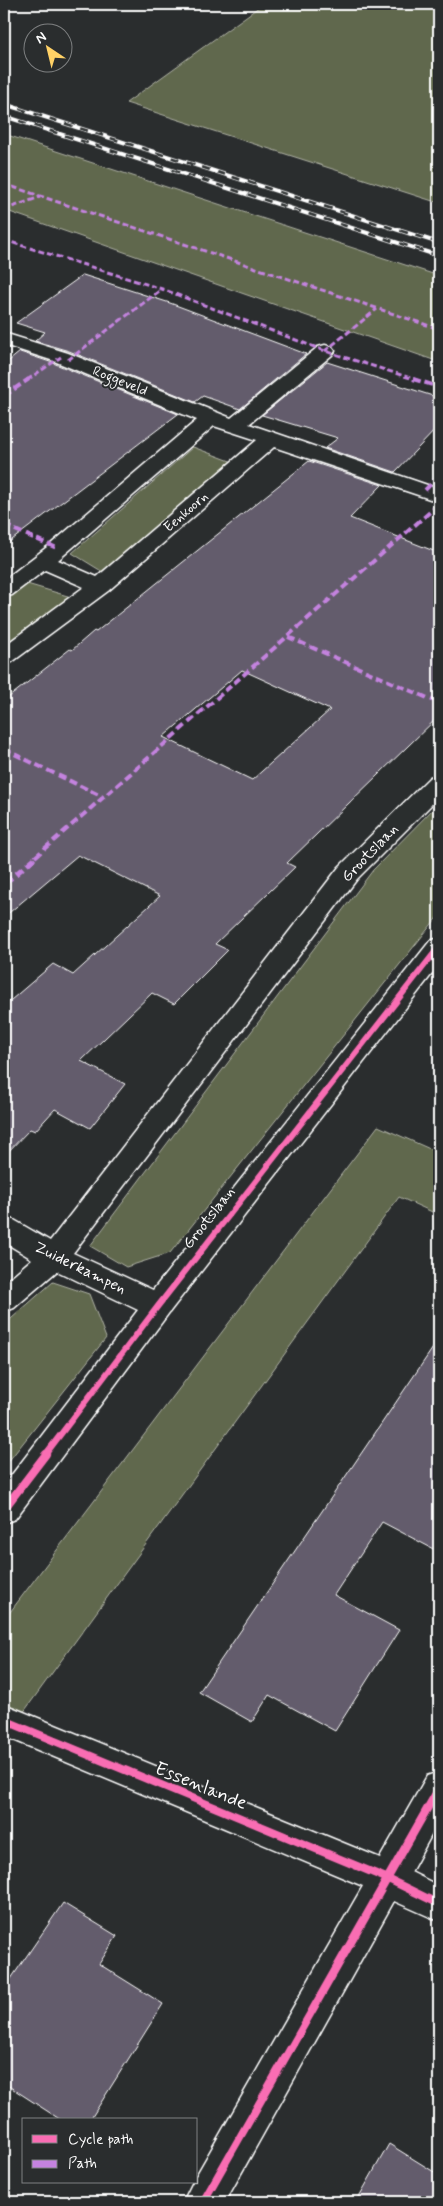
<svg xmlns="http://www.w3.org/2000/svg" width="443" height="2206" font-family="Mynerve,sans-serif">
	<rect width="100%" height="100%" fill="#2a2d2e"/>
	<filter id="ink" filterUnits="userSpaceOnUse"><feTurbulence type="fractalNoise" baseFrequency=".02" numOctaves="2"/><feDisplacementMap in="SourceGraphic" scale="10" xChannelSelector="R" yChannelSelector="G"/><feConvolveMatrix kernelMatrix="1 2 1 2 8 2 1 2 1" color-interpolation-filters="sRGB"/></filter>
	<g filter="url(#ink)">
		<g fill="#60674d" stroke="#b0b3a6">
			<polygon points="263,4 439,4 439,203 126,103"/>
			<polygon points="4,134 439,276 439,362 4,210"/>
			<polygon points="193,447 233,462 103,572 72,553"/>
			<polygon points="27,584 71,597 4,647 4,601"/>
			<polygon points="439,803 439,915 170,1253 126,1267 90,1246 373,870"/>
			<polygon points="378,1126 439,1153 439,1215 399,1197 4,1739 4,1620"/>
			<polygon points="53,1282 89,1294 106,1338 4,1467 4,1325"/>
		</g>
		<g fill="#645c6c" stroke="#fff" fill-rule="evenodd">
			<polygon points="83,275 170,303 306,354 240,409 203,396 195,402 69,351 35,341 45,332 16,323"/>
			<polygon points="20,352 53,363 178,414 4,546 4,365"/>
			<polygon points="327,362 439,398 439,426 395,472 325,448 338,438 262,415"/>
			<path d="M309 461 382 485 350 518 439 553V716L287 863 295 867 215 944 228 950 174 1004 152 993 81 1061 125 1084 90 1128 55 1109 35 1131 30 1129 4 1156V1006L53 964 73 975 160 896 78 855 4 917V701L70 649 72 650 94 631 96 632ZM242 670 330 710 252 780 163 737Z"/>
			<polygon points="439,1339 439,1552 382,1522 334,1595 399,1630 335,1731 269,1695 252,1722 199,1692"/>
			<polygon points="63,1903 117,1936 99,1964 163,2004 90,2120 61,2120 4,2083 4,1989"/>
			<polygon points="389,2144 439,2175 439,2202 356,2202"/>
		</g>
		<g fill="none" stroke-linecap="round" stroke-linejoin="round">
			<defs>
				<g id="minor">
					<path d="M4 333 68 353 231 418 318 347 325 345 332 347 335 351 332 355 249 424 439 489V502L274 447 108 591 12 662 4 664V646L84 587 45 570 12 595 4 597V580L51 544 197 420 54 361 4 345ZM214 426 257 440 97 577 58 560Z"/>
					<polygon points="439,775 439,797 357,879 73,1253 153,1290 430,941 439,938 439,965 168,1314 15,1519 4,1523 4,1485 138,1310 57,1271 14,1308 4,1312 4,1283 32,1259 4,1242 4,1217 14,1220 50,1241 339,867 430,777"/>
					<polygon points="4,1704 380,1858 427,1776 439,1772 439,1821 411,1872 439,1886 439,1921 394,1901 225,2202 183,2202 193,2182 196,2182 196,2176 363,1886 4,1736"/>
				</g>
			</defs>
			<use href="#minor" stroke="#fff" stroke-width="3"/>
			<use href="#minor" fill="#2a2d2e" fill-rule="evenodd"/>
			<defs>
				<g id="rail">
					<polyline points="4,104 439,243"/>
					<polyline points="4,116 439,256"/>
				</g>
			</defs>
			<use href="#rail" stroke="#fff" stroke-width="4"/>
			<use href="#rail" stroke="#2a2d2e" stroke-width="2.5" stroke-dasharray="8" stroke-linecap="butt"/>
			<g stroke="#c483df" stroke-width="3" stroke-dasharray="6 3" stroke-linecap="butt">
				<polyline points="4,184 439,329"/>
				<polyline points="4,210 40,197"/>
				<polyline points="4,240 162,289 325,351 417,380"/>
				<polyline points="325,351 377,309"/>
				<polyline points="68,360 162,289"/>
				<polyline points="27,380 61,357"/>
			</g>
			<g stroke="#c483df" stroke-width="4" stroke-dasharray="8 4" stroke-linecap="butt">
				<polyline points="413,379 439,387"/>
				<polyline points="4,396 29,379"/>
				<polyline points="425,490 439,476"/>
				<polyline points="4,525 59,549"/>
				<polyline points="288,637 439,703"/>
				<polyline points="4,749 103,797"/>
				<polyline points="35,857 439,504"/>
			</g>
			<polyline stroke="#c483df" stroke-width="5" stroke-dasharray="10 5" stroke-linecap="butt" points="4,884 37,856"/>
			<defs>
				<polyline id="cycleway-far1" points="45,1455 158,1306 439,947"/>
				<g id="cycleway">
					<polyline points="4,1509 46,1454"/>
					<polyline points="4,1720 386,1878 439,1904"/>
					<polyline points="203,2202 439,1788"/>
				</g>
			</defs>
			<use href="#cycleway-far1" stroke="#2a2d2e" stroke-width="9"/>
			<use href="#cycleway" stroke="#2a2d2e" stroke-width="11"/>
			<use href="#cycleway-far1" stroke="#f96db3" stroke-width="6"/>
			<use href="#cycleway" stroke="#f96db3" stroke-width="8"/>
		</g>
	</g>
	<g text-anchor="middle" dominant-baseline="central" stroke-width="4" stroke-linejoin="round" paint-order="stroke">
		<g font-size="14" fill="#fff" stroke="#2a2d2e">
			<text transform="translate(120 381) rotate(22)">Roggeveld</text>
			<text transform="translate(186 512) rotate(-41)">Eenkoorn</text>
		</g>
		<g font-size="16" fill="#fff" stroke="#2a2d2e">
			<text transform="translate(370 853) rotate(-46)">Grootslaan</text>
			<text transform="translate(209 1218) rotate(-52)">Grootslaan</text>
			<text transform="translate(80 1268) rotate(26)">Zuiderkampen</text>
		</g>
		<g font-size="19" fill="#fff" stroke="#2a2d2e">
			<text transform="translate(201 1786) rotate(22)">Essenlande</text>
		</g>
	</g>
	<rect width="443" height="2206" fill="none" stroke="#2a2d2e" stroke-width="20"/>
	<rect x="10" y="10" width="423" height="2186" fill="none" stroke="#fff" stroke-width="2" filter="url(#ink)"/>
	<rect x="22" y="2118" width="175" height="65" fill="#2a2d2e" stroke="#7f8182"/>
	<rect x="32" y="2135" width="25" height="8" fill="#f96db3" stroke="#7f8182"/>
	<text x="68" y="2144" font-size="15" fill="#ffffff">Cycle path</text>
	<rect x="32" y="2160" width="25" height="8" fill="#c483df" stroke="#7f8182"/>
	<text x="68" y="2168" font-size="15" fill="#ffffff">Path</text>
	<g transform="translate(48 48) rotate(325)"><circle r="24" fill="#2a2d2e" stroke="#7f8182"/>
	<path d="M0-4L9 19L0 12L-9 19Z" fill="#ffd166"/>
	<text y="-8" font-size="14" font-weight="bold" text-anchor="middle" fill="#ffffff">N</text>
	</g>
</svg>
